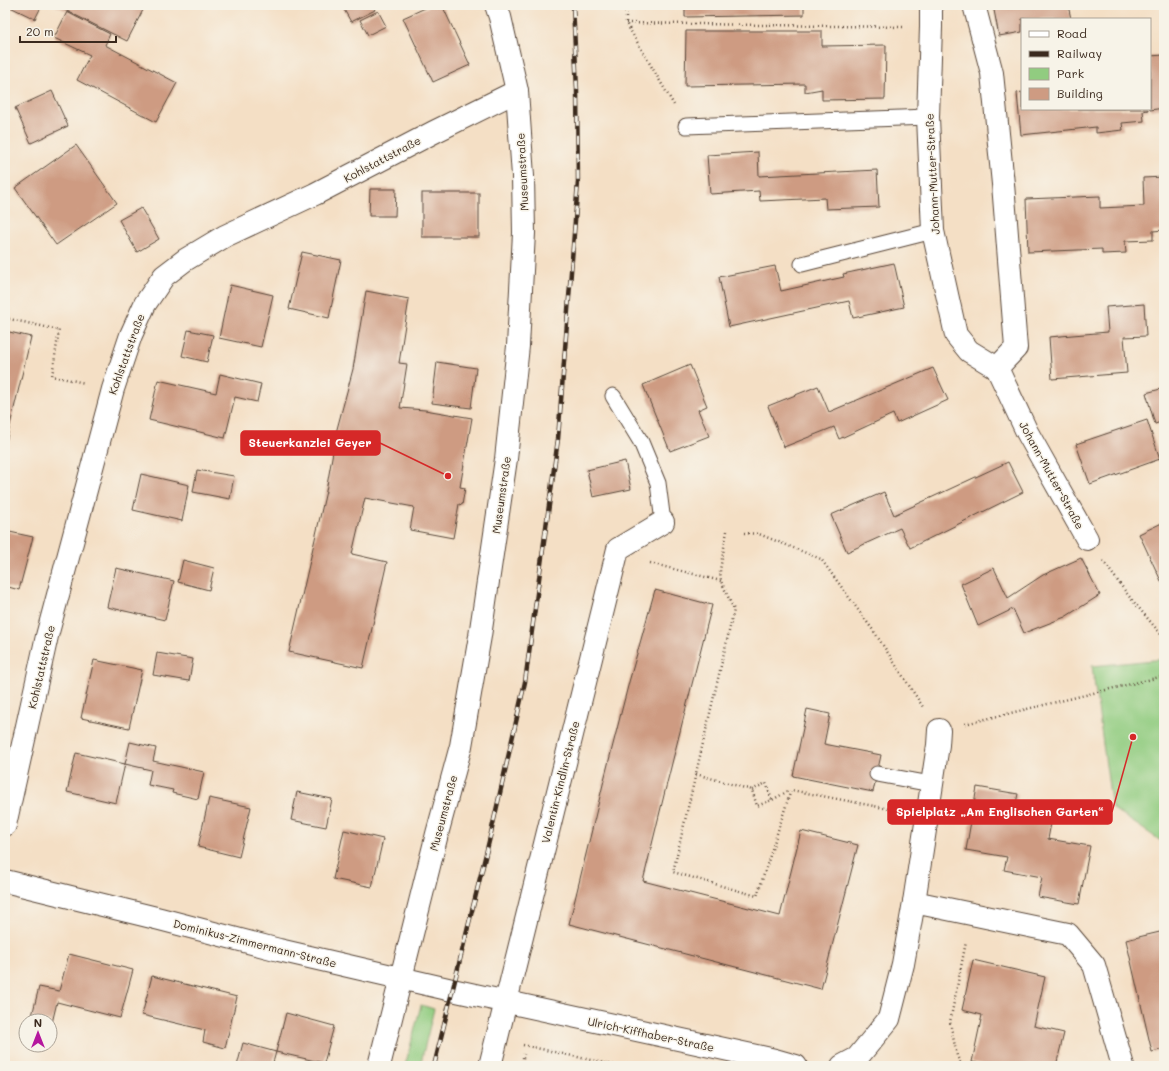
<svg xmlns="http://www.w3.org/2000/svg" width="1169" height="1071" font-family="Mali,sans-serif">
	<rect width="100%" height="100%" fill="#f7f3e8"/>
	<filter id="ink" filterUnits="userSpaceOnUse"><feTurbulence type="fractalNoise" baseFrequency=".025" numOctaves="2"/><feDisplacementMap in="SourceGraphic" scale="8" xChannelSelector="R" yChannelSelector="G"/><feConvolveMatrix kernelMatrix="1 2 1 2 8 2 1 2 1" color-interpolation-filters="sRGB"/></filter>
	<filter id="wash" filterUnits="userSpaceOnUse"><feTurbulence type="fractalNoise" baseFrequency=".012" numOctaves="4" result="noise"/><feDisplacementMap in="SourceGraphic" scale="16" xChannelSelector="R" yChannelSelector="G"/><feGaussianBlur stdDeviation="0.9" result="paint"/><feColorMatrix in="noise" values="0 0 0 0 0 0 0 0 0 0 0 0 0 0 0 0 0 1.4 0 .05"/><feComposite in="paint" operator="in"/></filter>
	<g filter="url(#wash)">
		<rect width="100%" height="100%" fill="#f4dfc5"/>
		<g fill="#91cc80" stroke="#667b4f">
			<polygon points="1164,659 1164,843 1112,808 1092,666"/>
			<polygon points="421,1005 434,1009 420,1066 405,1066"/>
		</g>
		<g id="blocks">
			<g fill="#ce9b82">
				<polygon points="6,5 42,5 35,19"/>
				<polygon points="55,5 133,5 143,10 127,41"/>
				<polygon points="345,5 372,5 375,10 351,22 342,6"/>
				<polygon points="432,5 442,5 470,65 433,82 403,18"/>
				<polygon points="685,5 804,5 804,15 685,17"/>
				<polygon points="993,5 1068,5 1071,19 1022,19 1022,32 999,36"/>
				<polygon points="378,11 386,26 368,35 360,20"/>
				<polygon points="67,12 110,34 105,45 177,83 156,122 77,80 90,55 54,38"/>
				<polygon points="686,31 822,31 822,46 886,45 885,99 822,100 822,89 805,92 805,84 685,86"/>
				<polygon points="1164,55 1164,108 1150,110 1150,56"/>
				<polygon points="52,91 68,126 31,143 15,108"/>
				<polygon points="1022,92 1022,109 1148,109 1148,110 1143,111 1144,121 1122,123 1123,130 1096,133 1096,127 1021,135 1017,93"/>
				<polygon points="76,145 117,203 56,245 15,188"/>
				<polygon points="758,152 759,176 877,170 879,207 826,209 825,198 760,201 759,191 710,194 707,155"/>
				<polygon points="1164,177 1164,230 1153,231 1153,240 1125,241 1126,253 1102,254 1102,249 1028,252 1026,199 1100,196 1100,208 1144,206 1143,178"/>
				<polygon points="370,189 396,189 395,216 369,216"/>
				<rect x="422" y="193" width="57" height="44"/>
				<polygon points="141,208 159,239 137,252 119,220"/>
				<polygon points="302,252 341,260 329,318 289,309"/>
				<polygon points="894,263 904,307 853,318 849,301 729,327 719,277 775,266 781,291 844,277 843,274"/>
				<polygon points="230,285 273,295 261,347 219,338"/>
				<polygon points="366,291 409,299 399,363 407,364 400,408 425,410 472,418 460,487 465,488 462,505 459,504 453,538 410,530 414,507 365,498 352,554 387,562 363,668 289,652 326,491 337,429 353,369"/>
				<polygon points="1144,304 1146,336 1124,337 1127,373 1052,379 1049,337 1108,332 1106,307"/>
				<polygon points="188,330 213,335 207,362 182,356"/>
				<polygon points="5,331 31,337 6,442 5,442"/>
				<polygon points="437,362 476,368 471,408 432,403"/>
				<polygon points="690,365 707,406 698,410 709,436 670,451 643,385"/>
				<polygon points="933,368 948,400 897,423 893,414 839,439 834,427 784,447 768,406 818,386 829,412"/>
				<polygon points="220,374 261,384 257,402 235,397 225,438 149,420 158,380 216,393"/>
				<polygon points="1164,388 1164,421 1155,424 1146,393"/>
				<polygon points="1147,420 1160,459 1090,484 1076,444"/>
				<polygon points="625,461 631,489 593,497 587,470"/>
				<polygon points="1008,462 1023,492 910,548 900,528 847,552 831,515 884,492 894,515"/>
				<polygon points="197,470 234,476 230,499 193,492"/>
				<polygon points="141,474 189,485 182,521 133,510"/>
				<polygon points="1164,522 1164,582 1162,583 1139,534"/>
				<polygon points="5,531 33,537 19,590 5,586"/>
				<polygon points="1081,558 1100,595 1065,617 1024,633 1013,609 978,626 961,584 994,568 1008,598 1043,575"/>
				<polygon points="183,560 214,568 209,590 178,582"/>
				<polygon points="116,568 174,581 165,620 107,607"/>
				<polygon points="655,590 712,605 666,787 643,881 780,916 801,831 858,845 821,989 569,924 606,772 629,682"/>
				<polygon points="157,653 193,659 189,681 153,675"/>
				<polygon points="94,660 142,670 129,728 81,718"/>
				<polygon points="807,709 830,714 824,744 881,755 873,792 793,776"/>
				<polygon points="130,742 156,748 153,761 204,772 198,799 172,793 173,790 148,785 151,770 125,764 116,803 67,792 76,753 125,764"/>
				<polygon points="977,787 1018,794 1014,812 1052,818 1048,839 1090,846 1079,904 1038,897 1042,877 1004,870 1007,857 966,850"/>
				<polygon points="297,792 332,799 326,827 291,820"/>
				<polygon points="209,798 251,807 239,857 198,847"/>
				<polygon points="344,830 383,839 372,887 333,879"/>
				<polygon points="1164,931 1164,1049 1152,1052 1126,940"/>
				<polygon points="69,954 133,970 120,1018 57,1002 51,1027 50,1021 31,1020 39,987 59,991"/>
				<polygon points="973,960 1045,977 1034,1026 1064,1033 1056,1066 990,1066 972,1062 982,1015 962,1010"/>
				<polygon points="152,976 237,997 225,1048 203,1042 205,1030 142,1015"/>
				<polygon points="286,1013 334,1026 324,1063 276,1052"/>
				<polygon points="243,1043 276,1052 272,1066 237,1066"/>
			</g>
		</g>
	</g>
	<g filter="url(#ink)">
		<use href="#blocks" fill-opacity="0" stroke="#574537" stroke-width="1"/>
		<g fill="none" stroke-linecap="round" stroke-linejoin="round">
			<defs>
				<g id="lane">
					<polyline points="686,126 928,117"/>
					<polyline points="802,264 933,231"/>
					<polyline points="613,396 641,442 658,483 663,522"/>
					<polyline points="877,774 931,784"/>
				</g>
				<g id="street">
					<polyline points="931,5 931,27 928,117 933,231 956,335 969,351 997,368 1016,348 1003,184 992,73 974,5"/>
					<polyline points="997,368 1027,432 1087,539"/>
					<polyline points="5,825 47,636 113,389 131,335 145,304 164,276 185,260 225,236 315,194 434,132 517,91"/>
					<polyline points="5,881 160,919 279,950 452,990 775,1060 796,1066"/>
					<polyline points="914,902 938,745 939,730"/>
					<polyline points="379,1066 437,834 461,746 480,636 506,459 518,346 524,233 523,176 517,91 500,17 496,5"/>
					<polyline points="490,1066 618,549 663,522"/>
					<polyline points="842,1066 857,1058 889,1019 903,964 914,902 1068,934 1094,965 1123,1066"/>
				</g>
			</defs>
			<use href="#lane" stroke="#574537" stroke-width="17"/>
			<use href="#street" stroke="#574537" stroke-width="24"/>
			<g stroke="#574537" stroke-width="2.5" stroke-dasharray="1 3" stroke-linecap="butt">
				<polyline points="626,5 626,23 674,105"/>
				<polyline points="626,23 903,27"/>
				<polyline points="5,318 59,330 52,376 85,383"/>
				<polyline points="727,531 720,570 721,581 734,610 673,872 757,896 791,790 900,811"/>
				<polyline points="744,533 759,534 821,559 875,633 923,707"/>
				<polyline points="1103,561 1128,595 1164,638"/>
				<polyline points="650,563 721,581"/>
				<polyline points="965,724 1164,676"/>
				<polyline points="696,774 752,790 757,806 772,800 790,790"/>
				<polyline points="752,790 766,783 772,800"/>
				<polyline points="523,1045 618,1066"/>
				<polyline points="521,1066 524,1054"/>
				<polyline points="962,1066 957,1056 950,1022 966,942"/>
			</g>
			<use href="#lane" stroke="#fff" stroke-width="15"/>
			<use href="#street" stroke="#fff" stroke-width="22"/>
			<defs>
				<polyline id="rail" points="434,1066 491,833 525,682 558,439 578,182 577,90 573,5"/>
			</defs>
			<use href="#rail" stroke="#3b2a1e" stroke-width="4.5"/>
			<use href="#rail" stroke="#f7f3e8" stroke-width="3" stroke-dasharray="9" stroke-linecap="butt"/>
		</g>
	</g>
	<g text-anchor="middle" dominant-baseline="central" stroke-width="3" stroke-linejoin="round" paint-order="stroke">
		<g font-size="11" fill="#3b2a1e" stroke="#f7f3e8">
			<text transform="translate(382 159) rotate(-28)">Kohlstattstraße</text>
			<text transform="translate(522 172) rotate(-93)">Museumstraße</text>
			<text transform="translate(932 174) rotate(-93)">Johann-Mutter-Straße</text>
			<text transform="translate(126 354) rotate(-70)">Kohlstattstraße</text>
			<text transform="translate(1052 475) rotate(61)">Johann-Mutter-Straße</text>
			<text transform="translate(501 495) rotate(-82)">Museumstraße</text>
			<text transform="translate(41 667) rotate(-77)">Kohlstattstraße</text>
			<text transform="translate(560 782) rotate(-76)">Valentin-Kindlin-Straße</text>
			<text transform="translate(443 813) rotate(-75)">Museumstraße</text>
			<text transform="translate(255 943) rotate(14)">Dominikus-Zimmermann-Straße</text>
			<text transform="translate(651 1034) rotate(12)">Ulrich-Kiffhaber-Straße</text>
		</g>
	</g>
	<path fill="none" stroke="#d62828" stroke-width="1.5" d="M448 476L380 443M1133 737L1112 812"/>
	<g fill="#d62828" stroke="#f7f3e8" stroke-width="1.5">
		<circle cx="448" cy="476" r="4"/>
		<circle cx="1133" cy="737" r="4"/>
	</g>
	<g fill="#d62828" stroke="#d62828" stroke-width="1.5">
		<rect x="241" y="431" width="139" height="24" rx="4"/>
		<rect x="888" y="800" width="224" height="24" rx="4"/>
	</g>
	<g font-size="12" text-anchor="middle" font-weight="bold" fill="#fff">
		<text x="310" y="447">Steuerkanzlei Geyer</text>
		<text x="1000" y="816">Spielplatz „Am Englischen Garten“</text>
	</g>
	<rect width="1169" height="1071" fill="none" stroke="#f7f3e8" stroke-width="20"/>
	<rect x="1021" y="18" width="130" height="92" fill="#f7f3e8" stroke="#aca397"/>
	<rect x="1029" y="31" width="20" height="6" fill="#ffffff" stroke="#aca397"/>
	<text x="1057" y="38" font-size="12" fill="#3b2a1e">Road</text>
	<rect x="1029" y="51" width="20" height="6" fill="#3b2a1e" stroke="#aca397"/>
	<text x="1057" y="58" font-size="12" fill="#3b2a1e">Railway</text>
	<rect x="1029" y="68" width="20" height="12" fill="#91cc80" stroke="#aca397"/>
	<text x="1057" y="78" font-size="12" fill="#3b2a1e">Park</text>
	<rect x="1029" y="88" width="20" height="12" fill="#ce9b82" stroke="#aca397"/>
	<text x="1057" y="98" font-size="12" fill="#3b2a1e">Building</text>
	<g transform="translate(38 1033)"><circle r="19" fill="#f7f3e8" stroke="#aca397"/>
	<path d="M0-3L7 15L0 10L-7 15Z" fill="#b5179e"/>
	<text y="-6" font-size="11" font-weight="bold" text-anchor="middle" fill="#3b2a1e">N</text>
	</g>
	<path d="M20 36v6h96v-6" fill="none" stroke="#3b2a1e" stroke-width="2"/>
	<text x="26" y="36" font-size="12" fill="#3b2a1e" stroke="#f7f3e8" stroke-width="3" paint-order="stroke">20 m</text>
</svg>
